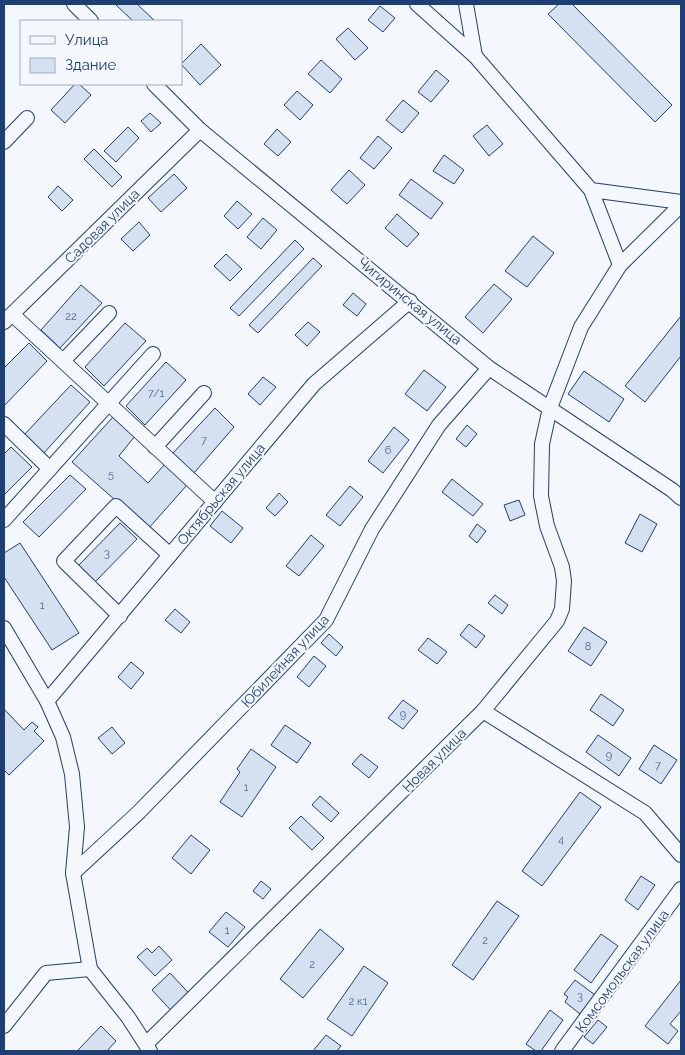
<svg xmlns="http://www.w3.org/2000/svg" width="685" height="1055" font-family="Raleway,sans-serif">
	<rect width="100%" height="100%" fill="#f4f7fb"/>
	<g fill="#d5e0f0" stroke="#1d3f73">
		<polygon points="115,4 137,4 155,21 133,21"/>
		<polygon points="559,4 572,4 672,105 655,122 548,14"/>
		<polygon points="380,6 395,18 383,32 368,20"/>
		<polygon points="348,28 368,48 355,60 336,39"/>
		<polygon points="201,44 221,65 200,85 181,64"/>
		<polygon points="321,60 342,79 330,93 308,74"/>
		<polygon points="436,70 449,81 431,102 418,92"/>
		<polygon points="75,84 79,84 91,95 65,123 51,110"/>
		<polygon points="297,91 313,105 300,120 284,105"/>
		<polygon points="403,100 419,113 402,133 386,120"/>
		<polygon points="150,113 161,123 151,132 141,121"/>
		<polygon points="487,125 503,144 489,156 473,136"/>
		<polygon points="128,127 139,138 116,162 104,151"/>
		<polygon points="277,129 291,142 278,156 264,144"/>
		<polygon points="378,136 392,148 374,169 360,158"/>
		<polygon points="94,149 122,177 112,187 84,159"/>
		<polygon points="444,155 464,170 454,184 433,171"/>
		<polygon points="349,170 365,185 347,204 331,190"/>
		<polygon points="174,174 187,188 161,212 148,198"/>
		<polygon points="411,179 443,203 431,219 399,195"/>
		<polygon points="58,186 73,200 62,211 48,197"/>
		<polygon points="237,201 252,214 238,229 224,216"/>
		<polygon points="397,214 419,234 407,247 385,228"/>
		<polygon points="263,218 277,230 261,249 247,237"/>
		<polygon points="139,222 150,235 133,251 121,239"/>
		<polygon points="533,236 554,253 527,287 505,271"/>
		<polygon points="295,240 304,249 239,316 230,308"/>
		<polygon points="226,254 242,269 230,281 214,266"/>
		<polygon points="313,258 322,266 258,333 249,325"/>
		<polygon points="494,284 512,299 483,333 465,317"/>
		<polygon points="81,285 102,303 60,348 41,330"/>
		<polygon points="353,293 366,304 357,316 343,305"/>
		<polygon points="681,316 681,356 645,402 625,386"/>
		<polygon points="308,322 320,332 307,346 295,335"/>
		<polygon points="125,323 146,341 104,386 85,367"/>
		<polygon points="29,343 47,361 4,406 4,368"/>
		<polygon points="166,362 186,380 145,425 126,406"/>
		<polygon points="424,370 446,387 427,411 405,394"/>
		<polygon points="584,371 624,399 609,422 568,394"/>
		<polygon points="263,377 276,387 260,405 248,394"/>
		<polygon points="71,385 90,402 43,454 23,436"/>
		<polygon points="215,408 234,427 194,473 173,453"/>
		<polygon points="113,417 135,436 119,456 148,483 165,464 187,485 148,529 72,462"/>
		<polygon points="467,425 477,434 466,447 456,439"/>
		<polygon points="394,427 409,440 383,473 368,461"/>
		<polygon points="11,447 32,467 4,495 4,454"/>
		<polygon points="70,475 86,489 39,537 23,522"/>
		<polygon points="452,479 483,504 473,516 442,492"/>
		<polygon points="350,486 363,497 340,526 326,515"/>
		<polygon points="279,493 288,502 275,516 266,508"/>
		<polygon points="519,500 525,515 510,521 504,505"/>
		<polygon points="222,511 243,528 231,543 210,526"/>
		<polygon points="640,514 657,524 642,552 625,543"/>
		<polygon points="120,523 137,539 93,584 76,568"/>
		<polygon points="477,524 486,531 477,543 469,536"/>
		<polygon points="311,535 324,546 299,576 286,566"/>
		<polygon points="20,543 79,633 52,650 4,577 4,553"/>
		<polygon points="495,595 508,605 502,614 488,603"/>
		<polygon points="175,609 190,622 181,633 165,620"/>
		<polygon points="469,624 485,636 476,648 460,635"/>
		<polygon points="584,627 607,642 591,666 568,651"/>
		<polygon points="329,634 343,647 336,656 321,643"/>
		<polygon points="428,638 447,652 437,664 418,650"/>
		<polygon points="314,656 326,666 309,687 297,677"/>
		<polygon points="131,662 144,673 131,689 118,677"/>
		<polygon points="601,694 624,710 613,726 590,710"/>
		<polygon points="403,700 418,711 403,729 388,718"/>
		<polygon points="4,709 24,730 32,722 38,727 34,731 44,741 9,775 4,770"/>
		<polygon points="285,725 311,743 297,763 271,745"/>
		<polygon points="112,727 125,743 112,754 98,738"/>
		<polygon points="598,735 631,758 619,776 586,752"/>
		<polygon points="654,745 677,760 661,784 639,769"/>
		<polygon points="251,749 276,767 242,817 220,802 240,772 237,769"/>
		<polygon points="361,754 378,767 369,778 352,764"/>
		<polygon points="580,792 601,807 542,886 522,871"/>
		<polygon points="320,796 339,813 331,822 312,805"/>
		<polygon points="301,816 324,838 312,850 289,828"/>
		<polygon points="191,835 210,850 191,874 172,858"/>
		<polygon points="641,876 655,885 638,910 625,900"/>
		<polygon points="261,881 271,889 263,899 253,891"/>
		<polygon points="497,901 519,916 473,980 452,965"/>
		<polygon points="226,912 245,927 228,947 209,932"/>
		<polygon points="320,929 344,949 303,998 280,979"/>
		<polygon points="601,934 618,946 591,983 574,970"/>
		<polygon points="159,946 172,960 155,976 137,957 147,948 152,953"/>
		<polygon points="364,966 388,983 352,1036 327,1019"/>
		<polygon points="170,973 197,1002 179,1019 152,990"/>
		<polygon points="575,980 595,995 580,1014 565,1002 568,997 564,994"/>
		<polygon points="681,980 681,1011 670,1024 678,1031 668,1044 645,1026"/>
		<polygon points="550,1010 563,1020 541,1051 536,1051 526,1044"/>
		<polygon points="598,1020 607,1027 593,1044 584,1037"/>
		<polygon points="101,1026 116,1041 107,1051 77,1051"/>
		<polygon points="326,1035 341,1046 337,1051 313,1051"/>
	</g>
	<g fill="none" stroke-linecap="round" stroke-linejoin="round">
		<defs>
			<g id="minor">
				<polyline points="74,4 91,21"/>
				<polyline points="417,4 475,56 591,190 681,202"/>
				<polyline points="466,4 475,56"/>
				<polyline points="154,84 200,130 489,368 672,490 681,498"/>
				<polyline points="4,142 27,118"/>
				<polyline points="591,190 620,265"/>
				<polyline points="12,314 215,502"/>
				<polyline points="4,322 200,130"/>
				<polyline points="63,361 109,313"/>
				<polyline points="4,424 50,469"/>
				<polyline points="155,447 204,393"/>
				<polyline points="4,520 153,354"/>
				<polyline points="120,616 64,561 116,506 170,555"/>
				<polyline points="4,628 47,701 63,737 72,774 77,827 73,873 90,969 128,1017 150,1051"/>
				<polyline points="47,701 314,384 410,301"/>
				<polyline points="483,711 645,813 681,855"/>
				<polyline points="73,873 139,812 326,620 372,529 439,425 489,368"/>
				<polyline points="4,1026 46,973 90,969"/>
				<polyline points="146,1044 483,711 557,621 562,609 564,581 562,567 547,526 541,496 542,444 550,408 581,327 620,265 681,205"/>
				<polyline points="562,1051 681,889"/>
			</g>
		</defs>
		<use href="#minor" stroke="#1d3f73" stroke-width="16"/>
		<use href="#minor" stroke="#f4f7fb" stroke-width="14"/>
	</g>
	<g text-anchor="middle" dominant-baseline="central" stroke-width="4" stroke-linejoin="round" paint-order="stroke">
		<g font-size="11" fill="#4b6792">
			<text x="71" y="316">22</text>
			<text x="156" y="393">7/1</text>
			<text x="204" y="440">7</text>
			<text x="388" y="450">6</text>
			<text x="111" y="474">5</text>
			<text x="107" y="553">3</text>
			<text x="42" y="605">1</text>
			<text x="588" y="646">8</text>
			<text x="403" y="714">9</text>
			<text x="609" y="755">9</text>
			<text x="658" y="765">7</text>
			<text x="246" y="787">1</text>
			<text x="561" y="839">4</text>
			<text x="227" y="930">1</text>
			<text x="485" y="940">2</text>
			<text x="312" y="964">2</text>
			<text x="580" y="996">3</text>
			<text x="358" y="1001">2 к1</text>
		</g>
		<g font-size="14" fill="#1d3f73" stroke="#f4f7fb">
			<text transform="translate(102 226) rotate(-45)">Садовая улица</text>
			<text transform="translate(410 301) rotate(39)">Чигиринская улица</text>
			<text transform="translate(221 494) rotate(-50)">Октябрьская улица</text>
			<text transform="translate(285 661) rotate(-47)">Юбилейная улица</text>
			<text transform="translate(434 760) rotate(-45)">Новая улица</text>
			<text transform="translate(622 971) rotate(-54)">Комсомольская улица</text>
		</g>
	</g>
	<rect width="685" height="1055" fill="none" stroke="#1d3f73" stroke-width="10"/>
	<rect x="20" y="20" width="162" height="65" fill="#f4f7fb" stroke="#9eadc5"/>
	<rect x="30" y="36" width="25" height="8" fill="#f4f7fb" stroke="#9eadc5"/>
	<text x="65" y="45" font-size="15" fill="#1d3f73">Улица</text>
	<rect x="30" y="58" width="25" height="15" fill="#d5e0f0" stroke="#9eadc5"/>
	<text x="65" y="70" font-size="15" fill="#1d3f73">Здание</text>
</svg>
